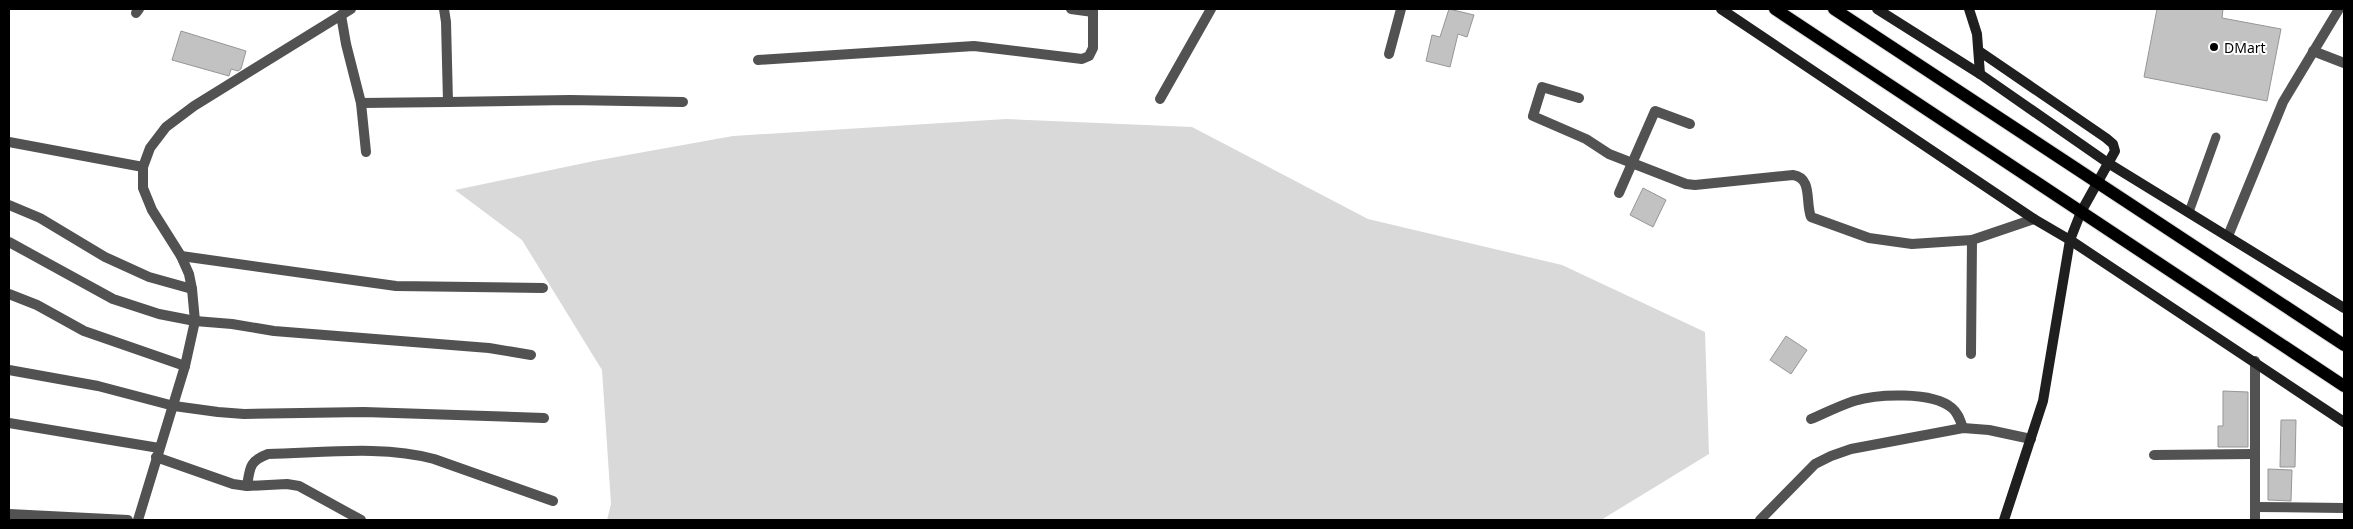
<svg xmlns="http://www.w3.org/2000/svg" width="2353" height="529" font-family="'Noto Sans',sans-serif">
	<rect width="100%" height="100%" fill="#fff"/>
	<polygon fill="#d9d9d9" points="1006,119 1192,127 1368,219 1562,265 1705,332 1709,454 1601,520 607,520 611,504 602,370 522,240 455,190 594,161 733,136"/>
	<g fill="#c2c2c2" stroke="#969696">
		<polygon points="1449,9 1474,15 1467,37 1458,34 1450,67 1426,61 1432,35 1440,37"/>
		<polygon points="2157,9 2223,9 2222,18 2281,29 2267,101 2144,77"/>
		<polygon points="181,31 246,51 241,69 238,71 231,69 229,76 172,60"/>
		<polygon points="1643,188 1666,200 1653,227 1630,215"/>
		<polygon points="1786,336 1807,350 1791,374 1770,360"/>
		<polygon points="2223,391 2248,392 2248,447 2218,447 2218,426 2223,426"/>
		<polygon points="2281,420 2296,420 2295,467 2280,467"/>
		<polygon points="2268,469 2292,470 2291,501 2268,500"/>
	</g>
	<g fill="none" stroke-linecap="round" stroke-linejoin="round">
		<defs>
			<g id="primary">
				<polyline points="1775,9 2344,386"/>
				<polyline points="1834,9 2344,345"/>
			</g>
		</defs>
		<use href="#primary" stroke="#dbdbdb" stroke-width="14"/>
		<polyline stroke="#525252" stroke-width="9" points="2189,212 2216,137"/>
		<g stroke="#525252" stroke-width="10">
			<polyline points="444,9 446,22 448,102 570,100 683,102"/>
			<polyline points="1071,9 1093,12"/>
			<polyline points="136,13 139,9"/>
			<polyline points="341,15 346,44 361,103 366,152"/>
			<polyline points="2313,51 2344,63"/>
			<polyline points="1389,54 1401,9"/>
			<polyline points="758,60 974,46 1082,59 1089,56 1093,48 1093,9"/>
			<path d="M1579 98 1542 87 1533 116 1586 139 1609 154 1686 184 1695 185 1793 175C1813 178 1805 202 1811 217L1869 238 1912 244 1972 240 2034 219"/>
			<polyline points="1160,99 1211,9"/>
			<polyline points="361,103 448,102"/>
			<polyline points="9,142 143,167"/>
			<polyline points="1619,193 1655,111 1690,124"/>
			<polyline points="9,205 40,218 105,257 149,277 192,289"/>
			<polyline points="2228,236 2283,102 2339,9"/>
			<polyline points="9,242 113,299 159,314 195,321 232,324 274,331 489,348 531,355"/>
			<polyline points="181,256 396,286 543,288"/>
			<polyline points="9,294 37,305 84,331 185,366"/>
			<polyline points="1971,354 1972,240"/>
			<polyline points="2255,361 2255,520"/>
			<polyline points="9,370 98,386 174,406 218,412 244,414 364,412 544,418"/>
			<path d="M1811 419C1825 413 1839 406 1854 401 1877 394 1932 391 1952 408 1958 413 1960 420 1963 428"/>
			<polyline points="9,423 159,448"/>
			<polyline points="2154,455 2253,454"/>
			<polyline points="156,457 233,484 247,486 287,484 299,486 361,520"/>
			<path d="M247 486C250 468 249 461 268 454 321 453 383 445 434 459L553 501"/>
			<polyline points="2255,507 2344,508"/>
			<polyline points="9,514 128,520"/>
			<polyline points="138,520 185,366 195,321 192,289 189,274 181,256 152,210 143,188 143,167 150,148 166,127 194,106 351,9"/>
			<polyline points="1760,520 1815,464 1831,456 1851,449 1963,428 1989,430 2031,439"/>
		</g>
		<g stroke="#1f1f1f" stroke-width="10">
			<polyline points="1721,9 2034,219 2070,240 2344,422"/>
			<polyline points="1877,9 1980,74 2108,163 2344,308"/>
			<polyline points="1969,9 1977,34 1980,74"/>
			<polyline points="1979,51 2106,138 2113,144 2115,151 2081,212 2070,240 2043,401 2004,520"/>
		</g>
		<use href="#primary" stroke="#000" stroke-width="12"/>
	</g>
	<circle fill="#000" stroke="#fff" stroke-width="2" cx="2214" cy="47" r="5"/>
	<g text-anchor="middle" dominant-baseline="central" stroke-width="4" stroke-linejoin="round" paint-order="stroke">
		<g font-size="14" fill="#000" stroke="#fff" text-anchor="start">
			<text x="2224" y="47">DMart</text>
		</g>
	</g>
	<rect width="2353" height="529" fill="none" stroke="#000000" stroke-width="20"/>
</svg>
